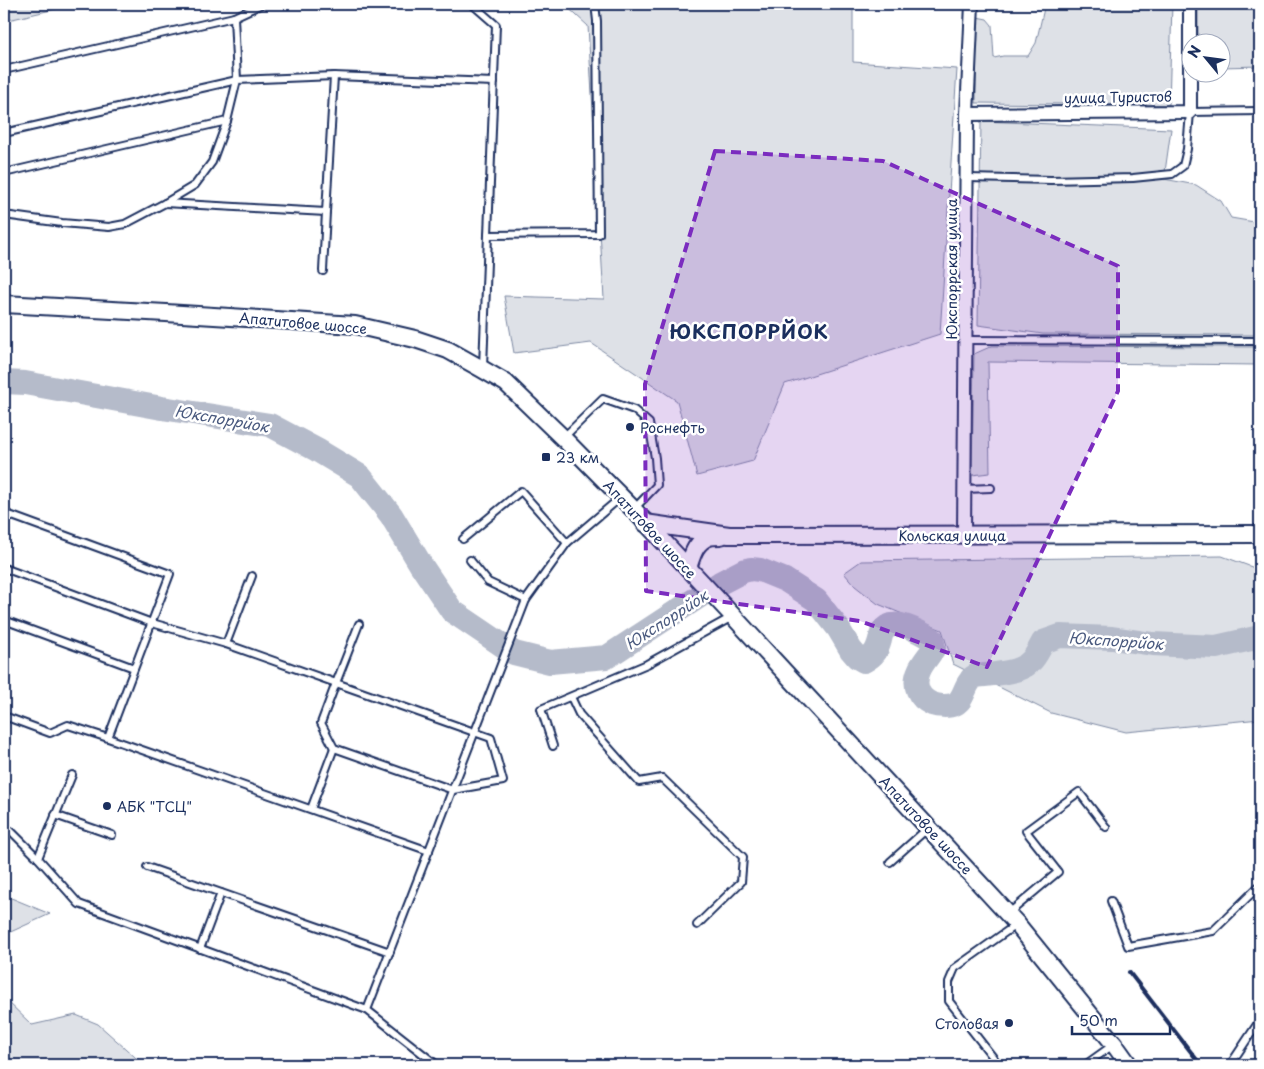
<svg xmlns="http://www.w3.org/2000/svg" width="1264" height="1069" font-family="'Playpen Sans',sans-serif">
	<rect width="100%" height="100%" fill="#fff"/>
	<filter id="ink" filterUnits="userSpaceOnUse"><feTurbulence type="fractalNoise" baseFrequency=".02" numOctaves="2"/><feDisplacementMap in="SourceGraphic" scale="10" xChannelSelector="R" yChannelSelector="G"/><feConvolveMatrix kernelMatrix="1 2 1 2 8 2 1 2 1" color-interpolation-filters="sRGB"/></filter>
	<g filter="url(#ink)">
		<g fill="#dee1e7" stroke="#7c88a2">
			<polygon points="4,4 77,4 4,21"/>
			<polygon points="564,4 853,4 853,62 957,69 940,334 785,384 753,461 697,476 677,401 591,343 514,353 504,296 604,299 588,26"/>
			<polygon points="1045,4 1172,4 1169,105 976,103 977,17 987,19 992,25 994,58 1003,56 1028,56 1036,43"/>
			<polygon points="1198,4 1260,4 1260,66 1222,67 1222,42 1198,42"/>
			<polygon points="981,121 1171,129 1164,179 1196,185 1221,201 1231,218 1260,223 1260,335 1043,334 978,325"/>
			<polygon points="992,346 1260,347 1260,365 988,362 990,473 972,475 974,354"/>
			<polygon points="1222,556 1260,570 1260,719 1126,732 1051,713 953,664 942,630 878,604 855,586 844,573 861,561"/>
			<polygon points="4,895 50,914 4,935"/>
			<polygon points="4,998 32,1025 76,1015 98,1024 144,1065 4,1065"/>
		</g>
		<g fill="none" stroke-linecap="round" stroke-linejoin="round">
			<path stroke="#b5bbca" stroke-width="24" d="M4 382 25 383 162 408 270 425 317 450 360 476 391 515 421 565 452 611 514 653 550 662 607 657 720 583 743 571 751 569 760 570 785 580 816 600 838 628 851 650 857 657 864 661C874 656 877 651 880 640 880 639 882 633 882 632 894 615 919 632 932 639L934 648C929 656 922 663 919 671 913 685 918 698 932 704 938 706 948 707 955 704 964 699 964 688 970 681 971 679 973 677 975 676 991 674 1018 674 1030 662 1036 657 1039 649 1043 642L1060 636 1112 638 1153 644 1216 647 1260 637"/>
			<defs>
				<g id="service">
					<polyline points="472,4 496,25 488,235 599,234 597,21 595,4"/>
					<polyline points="4,70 234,17 262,4"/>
					<polyline points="4,133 237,80 234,17"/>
					<polyline points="4,173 227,121 237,80 334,76 494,82"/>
					<polyline points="967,178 1051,180 1133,178 1172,174 1183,166 1187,149 1190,112 1260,111"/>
					<polyline points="165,203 326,212 334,76"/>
					<polyline points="4,215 62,223 109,227 125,224 165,203 195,185 212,162 227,121"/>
					<polyline points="323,271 326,212"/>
					<polyline points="966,340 1260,341"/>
					<polyline points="483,367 488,235"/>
					<polyline points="564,437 603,399 634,410 649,423 655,458 657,485 634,509"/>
					<polyline points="965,489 991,488"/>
					<polyline points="4,513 170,574 108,738 429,851"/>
					<polyline points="463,539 521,491 567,543"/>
					<polyline points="470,560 488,582 526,600"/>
					<polyline points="4,568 152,623 226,644 336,683 359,624"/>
					<polyline points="4,620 134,668"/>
					<polyline points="226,644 252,576"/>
					<polygon points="336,683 491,738 503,781 453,790 334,748 321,723"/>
					<polyline points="571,697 579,714 639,782 662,778 743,857 741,882 697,925"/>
					<polyline points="4,716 50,733 68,725 108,738"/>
					<polyline points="553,746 541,709 647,664 732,617"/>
					<polyline points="72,775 38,858 79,904 367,1010"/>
					<polyline points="311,809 334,748"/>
					<polyline points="55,815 112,835"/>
					<polyline points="4,828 11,831 38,858"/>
					<polyline points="890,862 928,828"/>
					<polyline points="147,867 390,952"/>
					<polyline points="1111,901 1128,946 1213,931 1258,887 1260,887"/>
					<polyline points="1009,913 1058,872 1026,831 1079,792 1106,827"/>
					<polyline points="200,949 221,893"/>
					<polyline points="437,1065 367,1010 526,600 567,543 620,498"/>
					<polyline points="999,1065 949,1001 949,982 955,968 1017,924"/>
					<polyline points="1085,1065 1113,1045"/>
					<polyline points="1228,1065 1232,1062 1260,1020"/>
				</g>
				<g id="minor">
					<polyline points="967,114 1190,112 1190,4"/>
					<polyline points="964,535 967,114 972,4"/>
				</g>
				<g id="tertiary">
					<polyline points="4,304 166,313 355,325 415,339 448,350 482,369 506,383 563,438 634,510 733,616 1017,924 1114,1044 1129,1065"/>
					<polyline points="645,523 729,535 1260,534"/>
					<path d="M688 568C692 556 695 542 709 537 712 536 717 536 721 536"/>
				</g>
			</defs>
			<use href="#service" stroke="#1b2f5e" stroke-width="10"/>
			<use href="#minor" stroke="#1b2f5e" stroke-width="16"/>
			<use href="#tertiary" stroke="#1b2f5e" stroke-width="20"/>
			<use href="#service" stroke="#fff" stroke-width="6"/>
			<use href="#minor" stroke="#fff" stroke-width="12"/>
			<use href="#tertiary" stroke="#fff" stroke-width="16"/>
			<polyline stroke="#1b2f5e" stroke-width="4" points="1129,972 1201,1065"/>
		</g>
	</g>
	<path fill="#7b2cbf" fill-opacity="0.2" stroke="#7b2cbf" stroke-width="4" stroke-dasharray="10 6" stroke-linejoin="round" d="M715 151 883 161 1118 266V391L987 667 860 621 646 591 645 384Z"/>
	<g fill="#1b2f5e" stroke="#fff" stroke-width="2">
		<circle cx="630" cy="427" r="5"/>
		<rect x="541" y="452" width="10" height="10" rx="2.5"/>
		<circle cx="107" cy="806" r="5"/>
		<circle cx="1009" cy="1023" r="5"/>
	</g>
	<g text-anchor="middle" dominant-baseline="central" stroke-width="5" stroke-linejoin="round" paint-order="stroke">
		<g font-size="14" fill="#1b2f5e" stroke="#fff">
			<text transform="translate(1118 97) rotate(-1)">улица Туристов</text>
			<text transform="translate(951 269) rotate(-90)">Юкспоррская улица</text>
			<text transform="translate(303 323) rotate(5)">Апатитовое шоссе</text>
			<text transform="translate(650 529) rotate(47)">Апатитовое шоссе</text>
			<text x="952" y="535">Кольская улица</text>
			<text transform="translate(926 825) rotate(47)">Апатитовое шоссе</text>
		</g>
		<g font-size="14" fill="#1b2f5e" stroke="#fff" text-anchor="start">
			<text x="640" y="427">Роснефть</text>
			<text x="556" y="457">23 км</text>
			<text x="117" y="806">АБК "ТСЦ"</text>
			<text x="999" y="1023" text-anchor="end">Столовая</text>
		</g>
		<g font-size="15" font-style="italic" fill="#49597e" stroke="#fff">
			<text transform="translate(222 418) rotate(10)">Юкспоррйок</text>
			<text transform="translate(666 619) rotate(-33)">Юкспоррйок</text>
			<text transform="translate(1116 640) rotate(4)">Юкспоррйок</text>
		</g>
		<g font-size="19" font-weight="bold" letter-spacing="1" fill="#1b2f5e" stroke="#fff">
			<text x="749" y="331">ЮКСПОРРЙОК</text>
		</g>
	</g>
	<rect width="1264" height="1069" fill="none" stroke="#fff" stroke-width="20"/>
	<rect x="10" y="10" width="1244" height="1049" fill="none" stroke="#1b2f5e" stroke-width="2" filter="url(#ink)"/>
	<g transform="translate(1206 58) rotate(299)"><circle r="24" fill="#ffffff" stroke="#a4acbf"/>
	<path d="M0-4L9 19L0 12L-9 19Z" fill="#1b2f5e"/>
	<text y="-8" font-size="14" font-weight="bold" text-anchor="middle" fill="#1b2f5e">N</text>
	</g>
	<path d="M1072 1026v8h98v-8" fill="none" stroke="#1b2f5e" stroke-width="2.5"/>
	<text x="1079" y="1026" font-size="15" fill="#1b2f5e" stroke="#ffffff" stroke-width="4" paint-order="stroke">50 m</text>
</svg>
